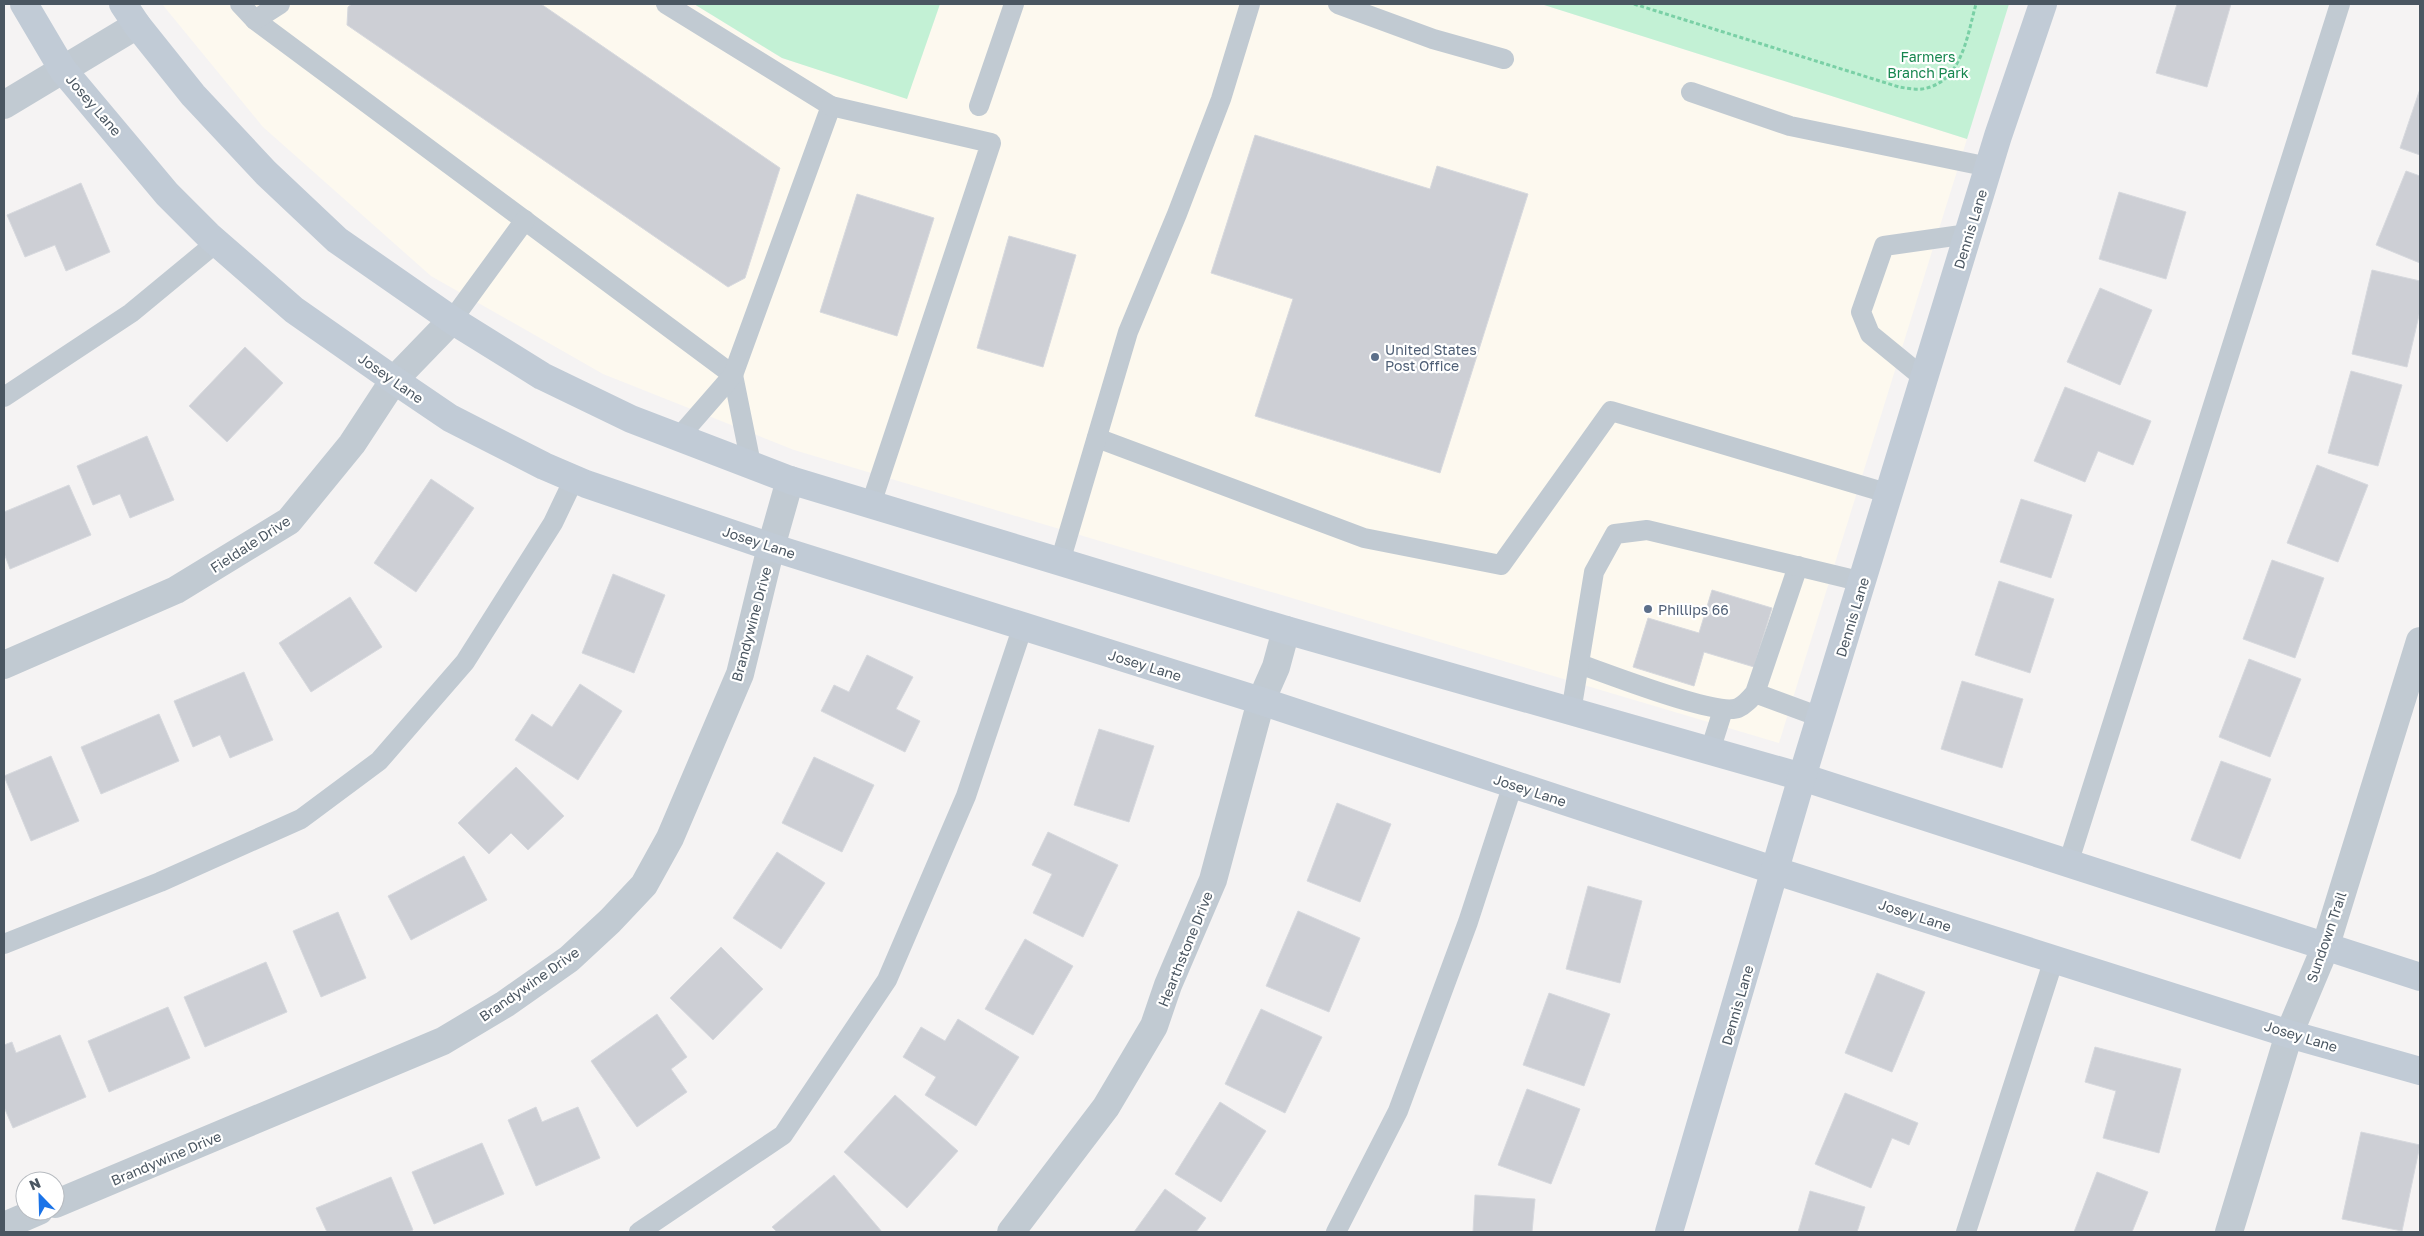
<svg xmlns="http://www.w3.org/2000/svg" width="2424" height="1236" font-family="'Golos Text',sans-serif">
	<rect width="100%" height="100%" fill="#f5f3f3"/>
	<polygon fill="#fdf9ef" points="162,4 694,4 782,58 907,98 940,4 1541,4 1967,139 1779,743 794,450 603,374 431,276 263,127"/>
	<g fill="#c3f1d5">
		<polygon points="694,4 940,4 907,99 782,58"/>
		<polygon points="1541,4 2009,4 1967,139"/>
	</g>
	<g fill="#cdcfd5" stroke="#d7d9de">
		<polygon points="352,4 541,4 780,168 745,278 728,287 347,25 348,7"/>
		<polygon points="2177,4 2231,4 2207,87 2156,73"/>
		<polygon points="2420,89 2420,155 2400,148"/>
		<polygon points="1255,135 1430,189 1437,166 1528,194 1440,473 1255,416 1293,299 1211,273"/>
		<polygon points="2406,171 2420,176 2420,263 2376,245"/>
		<polygon points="81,183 110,252 66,271 55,245 25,257 7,215"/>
		<polygon points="2119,192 2186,212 2166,279 2099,259"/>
		<polygon points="857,194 934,218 897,336 820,312"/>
		<polygon points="1009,236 1076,255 1043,367 977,348"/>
		<polygon points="2372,270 2420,281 2420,311 2407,367 2352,354"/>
		<polygon points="2100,288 2152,310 2120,385 2067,362"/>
		<polygon points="245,347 283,383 227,442 189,406"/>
		<polygon points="2351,371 2402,385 2378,466 2328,453"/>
		<polygon points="2065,387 2151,421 2133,465 2098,451 2085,482 2034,461"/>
		<polygon points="147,436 174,500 130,518 120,494 93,505 77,466"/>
		<polygon points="2317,465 2368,485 2338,562 2287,543"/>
		<polygon points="431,479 474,508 416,592 374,563"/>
		<polygon points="69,485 91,535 10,569 4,553 4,512"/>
		<polygon points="2021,499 2072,515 2051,578 2000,562"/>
		<polygon points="2272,560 2324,578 2295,658 2243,639"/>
		<polygon points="613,574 665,595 634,673 582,653"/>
		<polygon points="1999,581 2054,599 2030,673 1975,655"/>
		<polygon points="1712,590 1772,608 1754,667 1704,652 1694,686 1633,667 1648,618 1699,633"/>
		<polygon points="350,597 382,647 311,692 279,643"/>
		<polygon points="867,655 913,677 896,709 920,721 905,752 821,711 834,685 849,692"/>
		<polygon points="2249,659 2301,679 2270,757 2219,737"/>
		<polygon points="244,672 273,740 230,758 220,735 193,747 174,701"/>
		<polygon points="1962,681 2023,699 2002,768 1941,749"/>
		<polygon points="580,684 622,711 578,780 515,740 532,714 552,727"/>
		<polygon points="159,714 179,761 101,794 81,747"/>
		<polygon points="1099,729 1154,746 1129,822 1074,805"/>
		<polygon points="51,756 79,821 31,841 4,776"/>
		<polygon points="814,757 874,785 842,852 782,823"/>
		<polygon points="2221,761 2271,779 2240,859 2191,840"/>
		<polygon points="516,767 564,816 528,850 511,833 489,854 458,823"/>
		<polygon points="1337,803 1391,824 1360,902 1307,881"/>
		<polygon points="1048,832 1118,865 1083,937 1033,913 1052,874 1032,865"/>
		<polygon points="777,852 825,883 781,949 733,918"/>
		<polygon points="464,856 487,900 411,940 388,896"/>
		<polygon points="1588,886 1642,901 1620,983 1566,969"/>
		<polygon points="1298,911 1360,938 1329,1012 1266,986"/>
		<polygon points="338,912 366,978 321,997 293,931"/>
		<polygon points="1025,939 1073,966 1033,1035 985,1009"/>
		<polygon points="721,947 763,989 713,1040 670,998"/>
		<polygon points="266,962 287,1012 205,1047 184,997"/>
		<polygon points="1877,973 1925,992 1892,1072 1845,1053"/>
		<polygon points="1549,993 1610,1014 1584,1086 1523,1065"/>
		<polygon points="168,1007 190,1058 109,1092 88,1041"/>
		<polygon points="1261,1009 1322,1037 1285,1113 1225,1084"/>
		<polygon points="657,1014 687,1057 671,1069 687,1092 637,1127 591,1061"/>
		<polygon points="958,1019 1019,1057 976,1126 925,1095 936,1077 903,1057 921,1027 945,1041"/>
		<polygon points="60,1035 86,1097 13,1128 4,1107 4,1045 12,1042 16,1053"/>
		<polygon points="2095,1047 2181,1069 2159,1153 2103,1138 2116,1091 2085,1082"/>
		<polygon points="1527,1089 1580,1109 1551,1184 1498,1165"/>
		<polygon points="1845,1093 1918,1123 1909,1145 1892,1138 1871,1188 1815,1164"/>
		<polygon points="895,1095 958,1151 907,1208 844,1152"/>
		<polygon points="1220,1102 1266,1131 1221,1202 1175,1174"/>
		<polygon points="536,1107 542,1122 578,1107 600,1158 536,1186 508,1120"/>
		<polygon points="2361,1132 2420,1145 2402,1231 2342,1219"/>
		<polygon points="482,1143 504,1194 434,1224 412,1172"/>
		<polygon points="2097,1172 2148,1192 2132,1232 2074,1232"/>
		<polygon points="834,1175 882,1232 777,1232 772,1227"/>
		<polygon points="391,1177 413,1230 408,1232 327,1232 316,1208"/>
		<polygon points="1165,1189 1206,1218 1196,1232 1134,1232"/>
		<polygon points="1810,1191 1865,1207 1857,1232 1798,1232"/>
		<polygon points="1475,1195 1535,1199 1532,1232 1473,1232"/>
	</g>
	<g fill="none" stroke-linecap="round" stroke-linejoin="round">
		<path stroke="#7ad0a6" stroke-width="3" stroke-dasharray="4 2.5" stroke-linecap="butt" d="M1634 4 1899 87C1906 88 1915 90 1922 89 1962 83 1967 36 1976 4"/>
		<g stroke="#c1cad2" stroke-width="20">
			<polyline points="240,4 255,20 733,375 751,464"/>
			<polyline points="666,4 831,106 733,375 679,437"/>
			<polyline points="1338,4 1433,39 1504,59"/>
			<polyline points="255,20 280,4"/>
			<polyline points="1691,92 1790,126 1989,167"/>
			<polyline points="831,106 991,143 871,504"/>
			<polyline points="979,106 1014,4"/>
			<polyline points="452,320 525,220"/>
			<polyline points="1925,379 1870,334 1861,312 1884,246 1968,234"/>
			<polyline points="4,397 131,313 217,242"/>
			<polyline points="1097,438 1364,538 1501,565 1611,411 1890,494"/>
			<polyline points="1060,562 1128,332 1177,214 1221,99 1250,4"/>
			<path d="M1579 664C1606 673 1716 717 1738 708 1745 705 1750 699 1755 693L1798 566"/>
			<polyline points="1755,693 1820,717"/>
			<polyline points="1571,712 1594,572 1615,534 1647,530 1863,582"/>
			<polyline points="1710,751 1723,710"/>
			<polyline points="2068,864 2340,4"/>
			<polyline points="4,944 160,882 301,819 379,761 465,662 553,523 574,479"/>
			<polyline points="639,1232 783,1135 887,980 966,796 1023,626"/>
			<polyline points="1336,1232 1398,1111 1468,922 1513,784"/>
			<polyline points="1966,1232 2054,959"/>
		</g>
		<g stroke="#c1cad2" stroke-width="28">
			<polyline points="4,105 137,25"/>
			<polyline points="4,665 176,590 289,521 352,444 394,380 452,320"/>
			<polyline points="55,1204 443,1041 505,1004 569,959 610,921 644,885 670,838 740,674 771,547 790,480"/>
			<polyline points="4,1226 39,1211"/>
			<polyline points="1011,1232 1106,1107 1154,1026 1168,985 1213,880 1261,701 1276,667 1286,630"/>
			<polyline points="2229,1232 2289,1034 2325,948 2420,641"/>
		</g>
		<g stroke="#c1cbd6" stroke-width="28">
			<polyline points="24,4 63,70 167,194 208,235 294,310 394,380 450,418 544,466 586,484 771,547 1261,701 1776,871 2289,1034 2420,1071"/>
			<polyline points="123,4 137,25 193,95 266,173 337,240 452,320 542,376 631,419 790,480 1286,630 1802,777 2420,977"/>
			<polyline points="1669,1232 1802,777 1998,136 2043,4"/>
		</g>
	</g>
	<g fill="#5c6f8a" stroke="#fff" stroke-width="2">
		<circle cx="1375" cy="357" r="5"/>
		<circle cx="1648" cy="609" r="5"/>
	</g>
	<g text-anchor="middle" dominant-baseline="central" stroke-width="4.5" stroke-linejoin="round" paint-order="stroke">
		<g font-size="14" fill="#17864f" stroke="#fff">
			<text x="1928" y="56">Farmers<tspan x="1928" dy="16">Branch Park</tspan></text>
		</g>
		<g font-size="14" fill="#4a5661" stroke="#fff">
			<text transform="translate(94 105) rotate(49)">Josey Lane</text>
			<text transform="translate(1970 229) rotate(-73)">Dennis Lane</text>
			<text transform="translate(391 378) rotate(35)">Josey Lane</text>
			<text transform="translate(759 542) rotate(18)">Josey Lane</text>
			<text transform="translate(250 544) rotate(-33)">Fieldale Drive</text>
			<text transform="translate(1852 617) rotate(-73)">Dennis Lane</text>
			<text transform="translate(751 624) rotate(-75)">Brandywine Drive</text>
			<text transform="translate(1145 665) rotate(17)">Josey Lane</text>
			<text transform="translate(1530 790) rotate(18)">Josey Lane</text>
			<text transform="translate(1915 915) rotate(18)">Josey Lane</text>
			<text transform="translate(2326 937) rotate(-71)">Sundown Trail</text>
			<text transform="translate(1185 949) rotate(-68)">Hearthstone Drive</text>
			<text transform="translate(529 984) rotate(-35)">Brandywine Drive</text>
			<text transform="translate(1737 1005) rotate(-74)">Dennis Lane</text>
			<text transform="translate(2301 1036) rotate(17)">Josey Lane</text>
			<text transform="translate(166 1158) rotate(-23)">Brandywine Drive</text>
		</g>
		<g font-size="14" fill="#4e5e75" stroke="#fff" text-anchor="start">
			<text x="1385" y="349">United States<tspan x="1385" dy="16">Post Office</tspan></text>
			<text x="1658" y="609">Phillips 66</text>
		</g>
	</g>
	<rect width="2424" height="1236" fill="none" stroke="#4a5661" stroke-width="10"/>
	<g transform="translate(40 1196) rotate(337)"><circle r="24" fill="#ffffff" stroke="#b7bbc0"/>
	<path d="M0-4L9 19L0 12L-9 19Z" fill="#1a73e8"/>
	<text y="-8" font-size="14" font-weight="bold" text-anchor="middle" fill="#4a5661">N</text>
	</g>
</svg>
